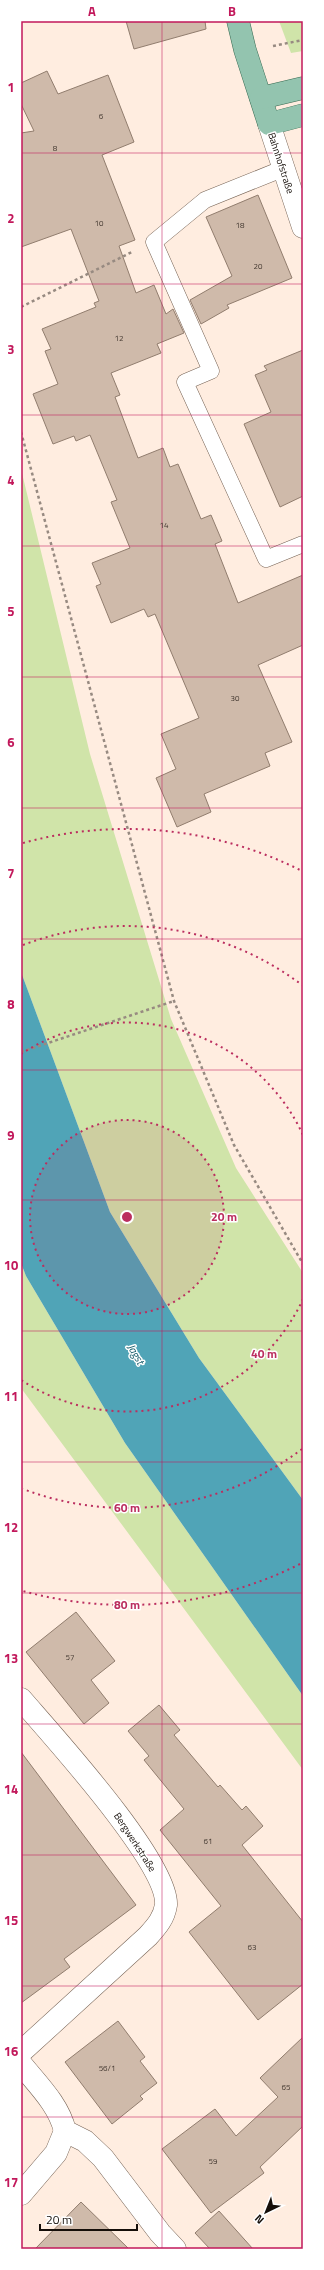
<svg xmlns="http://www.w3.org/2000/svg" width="324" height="2270" font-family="'Titillium Web',sans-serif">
	<rect width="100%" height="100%" fill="#ffede0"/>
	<g fill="#d0e4a9">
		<polygon points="279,21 303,21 303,51 291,53"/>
		<polygon points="21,469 90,754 171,1019 236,1168 303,1273 303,1500 199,1358 110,1212 21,972"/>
		<polygon points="21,1263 26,1276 125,1443 303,1696 303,1770 21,1388"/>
	</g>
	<polygon fill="#50a4b7" points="21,972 110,1212 199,1358 303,1500 303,1696 125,1443 26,1276 21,1263"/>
	<g fill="#cfbaaa" stroke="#917d6e">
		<polygon points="126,21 205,21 206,29 134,49"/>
		<polygon points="47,71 58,94 108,75 134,142 102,155 135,240 119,246 136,293 154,285 166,314 173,309 184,333 157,344 161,353 111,373 120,395 115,397 138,458 163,448 170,467 178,464 201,519 211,515 222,541 215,544 238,603 303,575 303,645 258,665 292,742 265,753 270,766 204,794 211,812 177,827 156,778 176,769 161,734 199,718 155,614 148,617 144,609 111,623 96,586 101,584 92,563 130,548 111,502 117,500 90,435 76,441 74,436 53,444 33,394 58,384 45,351 51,349 42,329 96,307 94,303 99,301 71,229 21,247 21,133 34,131 21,104 21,83"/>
		<polygon points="258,195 292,278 227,305 229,308 201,324 190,300 232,276 206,217"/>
		<polygon points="303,350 303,496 280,507 244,424 271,412 255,375 267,370 264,366"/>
		<polygon points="76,1612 115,1661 91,1680 109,1703 84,1724 26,1652"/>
		<polygon points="159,1705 180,1730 174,1735 218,1787 220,1785 242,1810 246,1806 263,1826 242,1845 303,1922 303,1984 258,2020 189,1932 221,1906 160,1830 184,1809 144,1760 149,1756 128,1731"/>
		<polygon points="21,1752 136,1905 64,1959 70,1967 21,2003"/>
		<polygon points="118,2021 145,2057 140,2061 157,2083 140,2096 143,2099 112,2124 65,2062"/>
		<polygon points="303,2037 303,2126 260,2167 264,2173 211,2213 162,2149 215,2109 236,2136 278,2097 260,2078"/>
		<polygon points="81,2202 129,2249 35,2249"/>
		<polygon points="219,2211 253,2249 210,2249 195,2233"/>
	</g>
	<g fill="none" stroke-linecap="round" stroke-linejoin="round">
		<defs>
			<polyline id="service" points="282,169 205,200 154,242 211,371 185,382 266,559 303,544"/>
			<g id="minor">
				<path d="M21 1699C51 1734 169 1863 166 1905 164 1918 157 1926 148 1936L21 2052"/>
				<path d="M21 2064C38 2085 59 2105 65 2131L85 2141 103 2158 160 2233 175 2249"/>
				<polyline points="21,2194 56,2153 65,2131"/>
			</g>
			<polyline id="secondary" points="269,124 303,227"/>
			<g id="primary">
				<polyline points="238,21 245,50 269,124 303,115"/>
				<polyline points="261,98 303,88"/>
			</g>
		</defs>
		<use href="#service" stroke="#766355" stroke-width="17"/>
		<use href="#minor" stroke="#766355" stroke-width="23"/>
		<use href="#secondary" stroke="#766355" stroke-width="23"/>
		<use href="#primary" stroke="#386a52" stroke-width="23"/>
		<g stroke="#978a81" stroke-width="2.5" stroke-dasharray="3 3" stroke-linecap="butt">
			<polyline points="273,46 303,40"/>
			<polyline points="21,307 132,252"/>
			<polyline points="21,432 174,1001 234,1145 303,1264"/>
			<polyline points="21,1052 174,1001"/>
		</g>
		<use href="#service" stroke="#fff" stroke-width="16"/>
		<use href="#minor" stroke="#fff" stroke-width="22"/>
		<use href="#secondary" stroke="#fff" stroke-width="22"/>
		<use href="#primary" stroke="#93c4af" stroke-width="22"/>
	</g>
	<path fill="none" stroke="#c2185b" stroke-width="1" stroke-opacity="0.55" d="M162 21V2249M21 153H303M21 284H303M21 415H303M21 546H303M21 677H303M21 808H303M21 939H303M21 1070H303M21 1200H303M21 1331H303M21 1462H303M21 1593H303M21 1724H303M21 1855H303M21 1986H303M21 2117H303"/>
	<circle cx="127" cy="1217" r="97" fill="#bb2e5f" fill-opacity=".12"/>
	<g fill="none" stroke="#bb2e5f" stroke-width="2" stroke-dasharray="2 4">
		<circle cx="127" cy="1217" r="97"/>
		<path d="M303 1299A194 194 0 0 1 21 1380M21 1054A194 194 0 0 1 303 1135"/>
		<path d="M302 1449A291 291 0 0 1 23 1489M23 945A291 291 0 0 1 302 985"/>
		<path d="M300 1564A388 388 0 0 1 23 1591M23 843A388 388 0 0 1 300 870"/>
	</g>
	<g text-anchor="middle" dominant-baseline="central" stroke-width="3" stroke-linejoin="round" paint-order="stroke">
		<g font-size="8" fill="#443931">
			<text x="101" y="116">6</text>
			<text x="55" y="148">8</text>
			<text x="99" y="223">10</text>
			<text x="240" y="225">18</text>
			<text x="258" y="266">20</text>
			<text x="119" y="338">12</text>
			<text x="164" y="525">14</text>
			<text x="235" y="698">30</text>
			<text x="70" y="1657">57</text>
			<text x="208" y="1841">61</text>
			<text x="252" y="1947">63</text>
			<text x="107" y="2068">56/1</text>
			<text x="286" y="2087">65</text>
			<text x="213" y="2161">59</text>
		</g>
		<g font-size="10" fill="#150e09" stroke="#fff">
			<text transform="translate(281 163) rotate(72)">Bahnhofstraße</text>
			<text transform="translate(135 1842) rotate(57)">Bergwerkstraße</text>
		</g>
		<g font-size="11" font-style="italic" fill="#125967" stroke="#fff">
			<text transform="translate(136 1354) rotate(59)">Jagst</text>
		</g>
	</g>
	<circle cx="127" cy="1217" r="6" fill="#bb2e5f" stroke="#fff" stroke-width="2"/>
	<g font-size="12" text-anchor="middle" font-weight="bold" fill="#bb2e5f" stroke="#fff" stroke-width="3" stroke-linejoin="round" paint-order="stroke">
		<text x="224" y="1221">20 m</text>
		<text x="264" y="1358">40 m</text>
		<text x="127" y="1512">60 m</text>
		<text x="127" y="1609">80 m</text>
	</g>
	<rect width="324" height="2270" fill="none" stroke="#ffffff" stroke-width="44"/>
	<g transform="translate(266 2212) rotate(223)" stroke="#ffffff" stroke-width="3" paint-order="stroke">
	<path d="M0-3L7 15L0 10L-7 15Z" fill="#150e09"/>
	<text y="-6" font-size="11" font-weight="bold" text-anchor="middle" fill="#150e09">N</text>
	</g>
	<path d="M40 2224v6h97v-6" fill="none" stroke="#150e09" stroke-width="2"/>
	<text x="46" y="2224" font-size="12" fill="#150e09" stroke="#ffffff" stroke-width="3" paint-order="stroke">20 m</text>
	<rect x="22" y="22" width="280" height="2226" fill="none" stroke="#c2185b" stroke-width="1.5"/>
	<g font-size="13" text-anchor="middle" font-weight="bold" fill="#c2185b">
		<text x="92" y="16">A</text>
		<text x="232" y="16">B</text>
		<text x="11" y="92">1</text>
		<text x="11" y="223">2</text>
		<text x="11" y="354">3</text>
		<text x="11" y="485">4</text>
		<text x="11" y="616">5</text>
		<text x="11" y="747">6</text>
		<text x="11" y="878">7</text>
		<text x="11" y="1009">8</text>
		<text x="11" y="1140">9</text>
		<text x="11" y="1270">10</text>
		<text x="11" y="1401">11</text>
		<text x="11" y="1532">12</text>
		<text x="11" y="1663">13</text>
		<text x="11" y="1794">14</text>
		<text x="11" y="1925">15</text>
		<text x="11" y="2056">16</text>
		<text x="11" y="2187">17</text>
	</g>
</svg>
